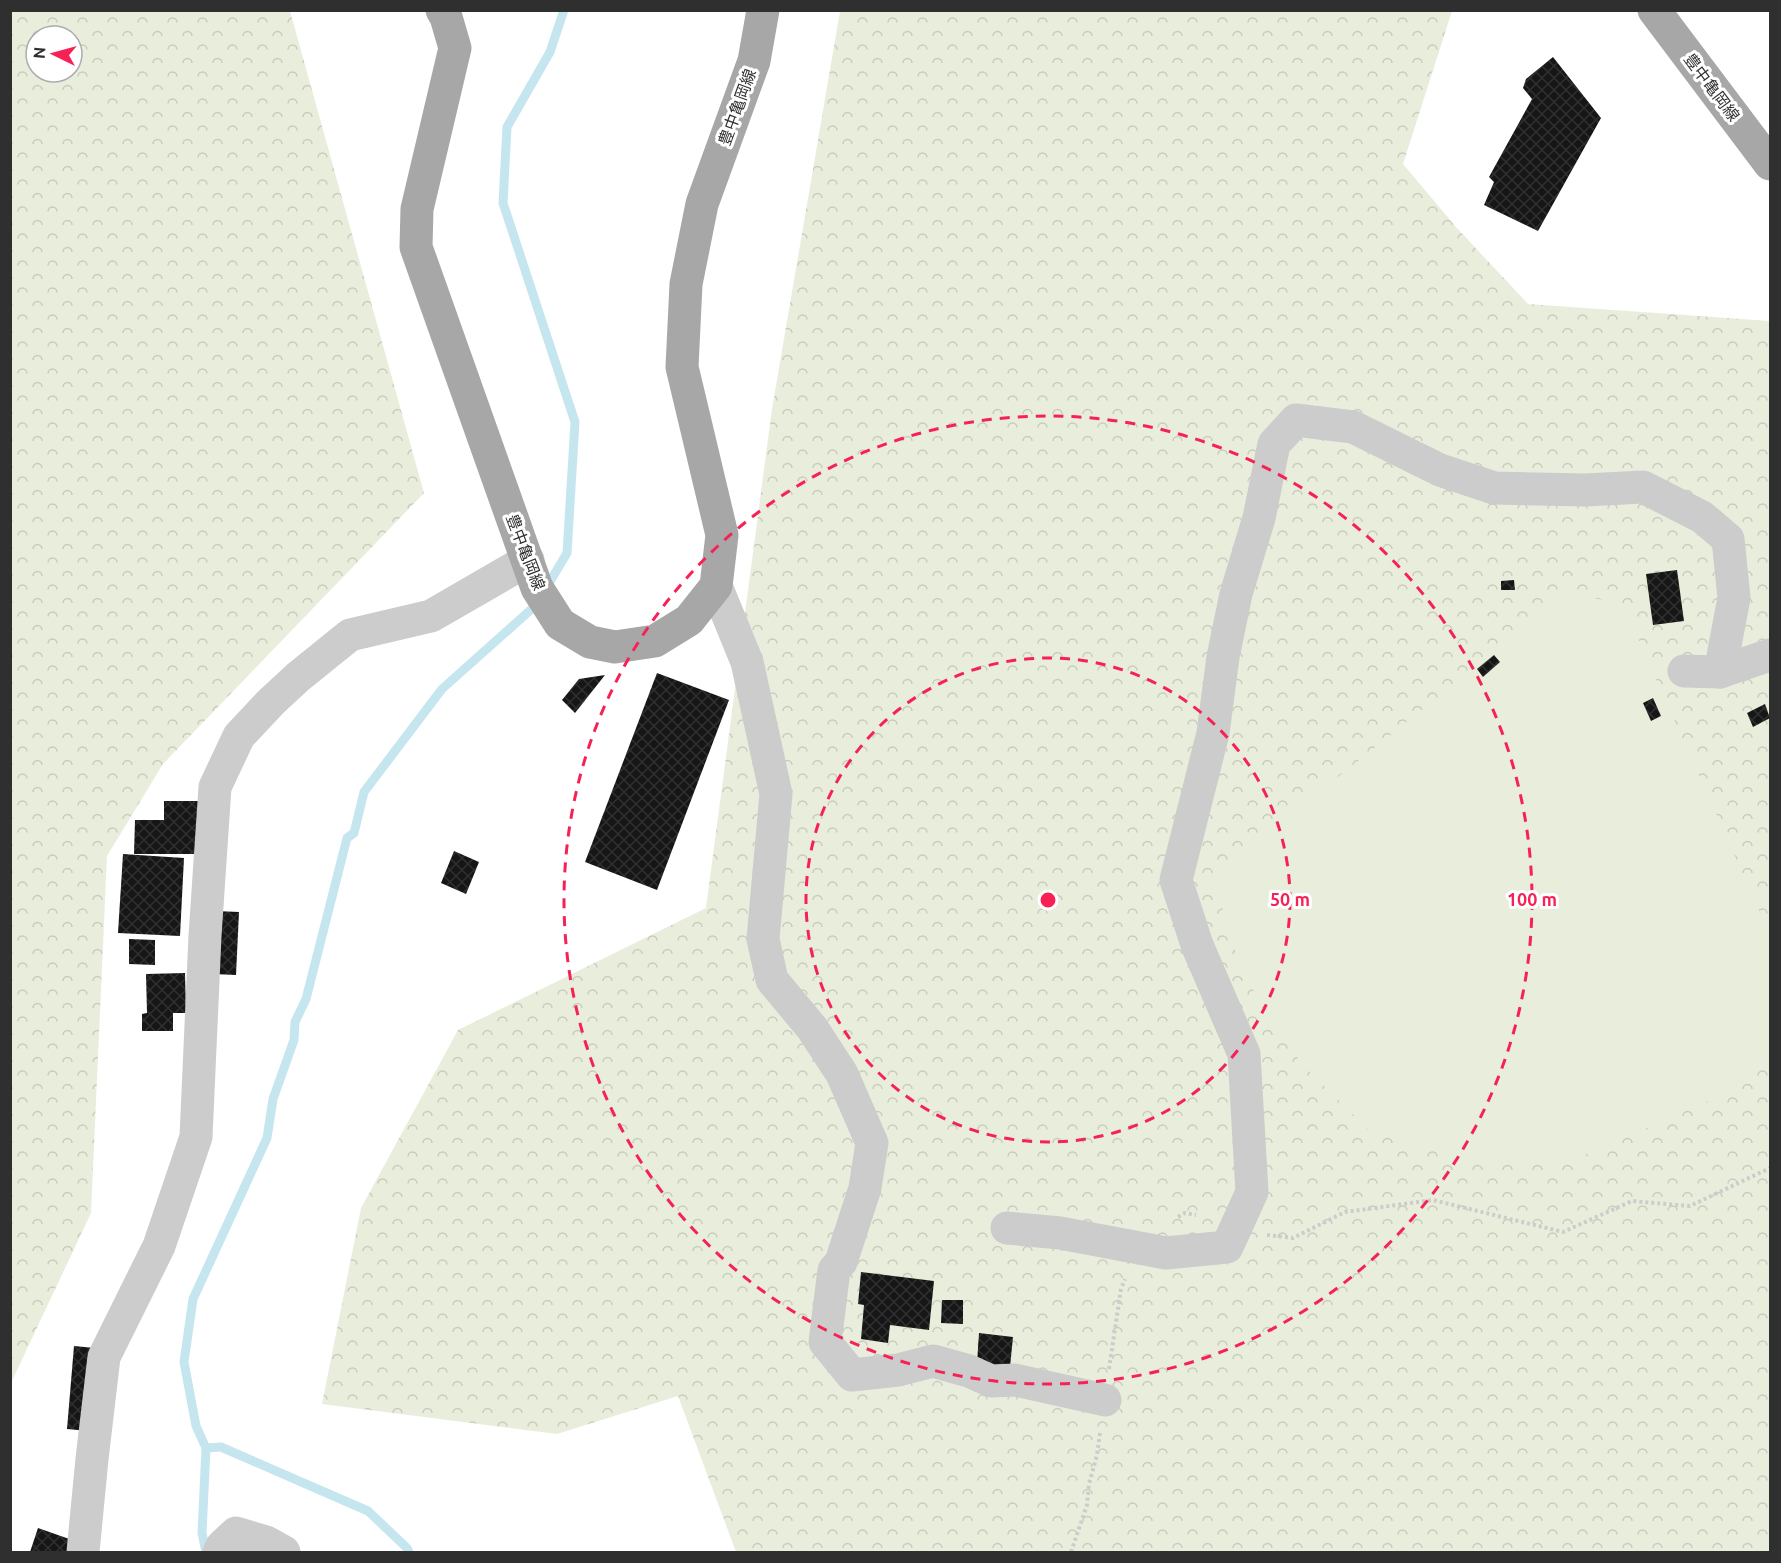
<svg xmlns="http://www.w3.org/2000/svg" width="1781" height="1563" font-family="Ubuntu,'Noto Sans JP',sans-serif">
	<defs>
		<pattern id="forest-crowns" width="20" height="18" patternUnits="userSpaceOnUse" patternTransform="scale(1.5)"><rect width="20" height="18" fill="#e9eedc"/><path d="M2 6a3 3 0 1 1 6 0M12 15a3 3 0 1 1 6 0" fill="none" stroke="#c8ccbd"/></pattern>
		<pattern id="building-cross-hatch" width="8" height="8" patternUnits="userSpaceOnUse" patternTransform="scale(1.5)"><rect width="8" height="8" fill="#161616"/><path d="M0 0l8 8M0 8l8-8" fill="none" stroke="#303030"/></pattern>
	</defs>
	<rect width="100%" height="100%" fill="#fff"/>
	<g fill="url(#forest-crowns)" fill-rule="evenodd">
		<path d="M11 10 290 11 424 493 163 764 107 856 91 1213 11 1383ZM36 36H72V72H36Z"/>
		<polygon points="840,11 1452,11 1403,164 1456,227 1528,304 1770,321 1770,1552 736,1552 678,1396 557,1434 322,1404 361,1208 458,1030 706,908 772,409"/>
	</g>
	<polygon fill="#e9eedc" points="1569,592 1623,605 1770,935 1770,1052 1713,1099 1580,1157 1468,1162 1369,1130 1301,1063 1242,973 1213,877"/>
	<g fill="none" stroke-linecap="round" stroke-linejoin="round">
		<g stroke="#c6e6ef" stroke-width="9">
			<polyline points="545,590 567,553 575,422 503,203 507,127 550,52 564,10"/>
			<polyline points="206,1448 221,1447 368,1511 407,1548 409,1552"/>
			<polyline points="206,1552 202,1533 206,1448 196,1426 184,1362 193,1299 267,1138 273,1099 294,1040 295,1022 306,999 347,838 354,833 364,792 442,689 535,606 538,601"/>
		</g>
	</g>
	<g fill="url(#building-cross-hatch)">
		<polygon points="1553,57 1601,118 1538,231 1484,205 1494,182 1489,177 1532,99 1523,88 1526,79"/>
		<polygon points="1677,570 1684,621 1653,625 1646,574"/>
		<polygon points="1514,580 1515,590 1501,590 1501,581"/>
		<polygon points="1494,655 1500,662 1483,677 1477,669"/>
		<polygon points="657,673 729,700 657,890 585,862"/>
		<polygon points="605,675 575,713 562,700 579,679"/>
		<polygon points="1653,698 1661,716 1651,721 1643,703"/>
		<polygon points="1765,704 1770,718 1753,727 1747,713"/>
		<polygon points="164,801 203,801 202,854 134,854 135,820 164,820"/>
		<polygon points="454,851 479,862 466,894 441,883"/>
		<polygon points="123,854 184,858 180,936 118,933"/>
		<polygon points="216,911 239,912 236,975 213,974"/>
		<polygon points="129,939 155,940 155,965 129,964"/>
		<polygon points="185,973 186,1013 173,1013 173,1031 142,1031 142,1014 147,1013 146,974"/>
		<polygon points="861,1272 934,1281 929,1330 890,1325 888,1343 861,1339 864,1305 858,1304"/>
		<polygon points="942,1300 963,1300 963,1324 941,1323"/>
		<polygon points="979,1333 1013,1337 1010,1367 977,1363"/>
		<polygon points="74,1346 95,1348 88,1431 67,1429"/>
		<polygon points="38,1528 75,1541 72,1552 30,1552"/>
	</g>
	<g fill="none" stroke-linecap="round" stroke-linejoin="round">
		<g stroke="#ccc" stroke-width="4" stroke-dasharray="3 3" stroke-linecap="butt">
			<polyline points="1178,1217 1185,1213 1196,1215"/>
			<polyline points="1267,1235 1293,1238 1345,1212 1433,1200 1563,1232 1632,1201 1690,1206 1770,1168"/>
			<polyline points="1109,1369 1121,1289 1125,1279"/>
			<polyline points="1071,1552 1087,1505 1089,1484 1097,1455 1100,1433"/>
		</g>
		<g stroke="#ccc" stroke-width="33">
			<polyline points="716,586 747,662 776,794 763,939 772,980 812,1028 842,1074 872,1143 865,1188 841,1262 834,1270 825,1342 852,1375 898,1370 933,1361 969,1371 991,1381 1015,1380 1105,1400"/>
			<polyline points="1684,671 1720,672 1770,655"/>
			<polyline points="1007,1228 1060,1233 1166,1253 1227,1247 1252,1192 1244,1054 1197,945 1176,880 1213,733 1223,657 1236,594 1259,518 1274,444 1296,420 1353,427 1440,470 1494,488 1585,490 1643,487 1702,517 1728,539 1734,598 1720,672"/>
			<polyline points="83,1552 92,1459 104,1357 159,1246 196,1137 205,936 215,787 239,736 271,702 298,677 350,635 431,616 528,560"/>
			<polyline points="219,1552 222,1546 236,1533 266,1542 284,1552"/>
		</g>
		<g stroke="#a7a7a7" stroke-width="33">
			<polyline points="442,10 446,17 455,48 417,209 416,247 537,588 560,624 590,642 615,647 655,641 689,620 716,586 722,535 682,367 686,284 702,204 754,61 763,10"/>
			<polyline points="1654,10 1770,164"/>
		</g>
	</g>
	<g fill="none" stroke="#f62255" stroke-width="3" stroke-dasharray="10 8">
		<circle cx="1048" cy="900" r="242"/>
		<circle cx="1048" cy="900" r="484"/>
	</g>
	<g text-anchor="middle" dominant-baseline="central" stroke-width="6" stroke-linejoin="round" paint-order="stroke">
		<g font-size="16" fill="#2f2f2f" stroke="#fff">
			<text transform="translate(1712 87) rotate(53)">豊中亀岡線</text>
			<text transform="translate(737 107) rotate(-70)">豊中亀岡線</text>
			<text transform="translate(526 552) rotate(69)">豊中亀岡線</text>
		</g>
	</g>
	<circle cx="1048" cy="900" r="9" fill="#f62255" stroke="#fff" stroke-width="3"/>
	<g font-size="18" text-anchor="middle" font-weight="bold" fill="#f62255" stroke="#fff" stroke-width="6" stroke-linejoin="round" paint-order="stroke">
		<text x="1290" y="906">50 m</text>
		<text x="1532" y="906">100 m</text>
	</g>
	<rect width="1781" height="1563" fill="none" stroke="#2f2f2f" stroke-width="24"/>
	<g transform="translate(54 54) rotate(275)"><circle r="28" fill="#ffffff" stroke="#acacac" stroke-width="1.5"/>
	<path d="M0-4.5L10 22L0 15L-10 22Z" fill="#f62255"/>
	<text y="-9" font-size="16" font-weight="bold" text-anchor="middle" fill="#2f2f2f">N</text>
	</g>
</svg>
